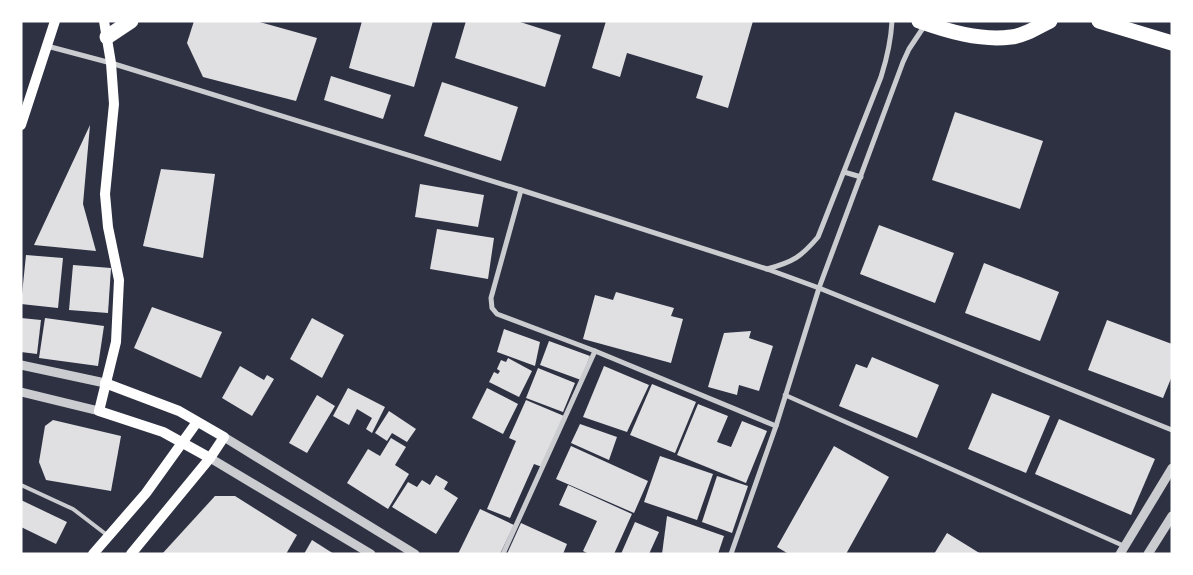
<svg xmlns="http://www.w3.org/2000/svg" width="1193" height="575" font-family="'Public Sans',sans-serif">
	<rect width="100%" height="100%" fill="#2d3142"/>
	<g fill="#e0e0e3">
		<polygon points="194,21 256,21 317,38 296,101 203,77 187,43"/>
		<polygon points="362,21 433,21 414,87 349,68"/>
		<polygon points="466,21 517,21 561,35 545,87 455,58"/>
		<polygon points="606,21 753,21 728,108 696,98 703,76 627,53 620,77 592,68"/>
		<polygon points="331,76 391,95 383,119 324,100"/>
		<polygon points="442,82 518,107 501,161 424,136"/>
		<polygon points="955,112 1043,141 1020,209 932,180"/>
		<polygon points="90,125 83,204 96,251 34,245"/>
		<polygon points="161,169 215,174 203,258 143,246"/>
		<polygon points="420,184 484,195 478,227 415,217"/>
		<polygon points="879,225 954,253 935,303 860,274"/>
		<polygon points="437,229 494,238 488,279 430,269"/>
		<polygon points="26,255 63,258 58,308 21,304"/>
		<polygon points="984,263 1059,292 1040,341 965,313"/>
		<polygon points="73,265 111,268 108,313 69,310"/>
		<polygon points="616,292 674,308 671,316 683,319 671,363 583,339 595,295 613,300"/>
		<polygon points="152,307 222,332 201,378 134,348"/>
		<polygon points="21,318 41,320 37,354 21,352"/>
		<polygon points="45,318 104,326 98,366 39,358"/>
		<polygon points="312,318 344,335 322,378 290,359"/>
		<polygon points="1107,320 1172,344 1172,376 1163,398 1088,370"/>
		<polygon points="504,329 540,342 535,366 497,352"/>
		<polygon points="751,331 749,338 773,346 759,391 739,385 737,395 708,387 724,333"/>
		<polygon points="549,341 590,356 581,380 540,365"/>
		<polygon points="872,357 939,385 917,438 839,406 856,364 867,368"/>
		<polygon points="508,358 532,371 519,397 489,382 494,372 498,374 500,371 497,369 501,360 506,362"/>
		<polygon points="240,366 264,380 267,375 274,379 252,416 222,398"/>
		<polygon points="604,366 649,385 627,432 583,417"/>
		<polygon points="538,368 575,383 563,412 526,398"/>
		<polygon points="652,384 696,402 675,453 630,435"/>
		<polygon points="348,388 385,407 372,433 366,429 372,418 357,409 349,425 333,416"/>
		<polygon points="487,388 518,404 503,434 472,418"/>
		<polygon points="992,393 1050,416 1026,473 968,449"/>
		<polygon points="317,395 335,406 307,453 289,443"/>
		<polygon points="526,400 564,416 542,467 534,464 510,518 487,509 516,441 509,438"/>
		<polygon points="698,404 728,416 717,442 731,447 742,421 767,431 746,483 677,455"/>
		<polygon points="389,411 416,429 407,442 392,433 387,441 375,433"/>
		<polygon points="1059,419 1155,459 1131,515 1035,474"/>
		<polygon points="53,420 121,436 111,491 46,480 39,462 45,426"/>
		<polygon points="580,424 617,437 609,460 571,443"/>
		<polygon points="391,438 406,447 395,465 409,474 388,509 347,483 368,449 380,456"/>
		<polygon points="571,446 648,481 634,513 556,479"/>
		<polygon points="834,446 889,477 846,554 787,554 787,553 777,547"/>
		<polygon points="660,456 713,474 697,520 644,502"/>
		<polygon points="436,475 448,482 444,489 458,498 436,534 392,507 408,482 417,487 422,480 430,485"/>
		<polygon points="717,476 748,486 732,533 702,522"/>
		<polygon points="568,485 632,514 614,554 589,554 583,551 597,521 559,505"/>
		<polygon points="215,496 235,496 297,535 286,554 162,554"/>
		<polygon points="21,500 67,522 56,544 21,527"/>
		<polygon points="480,509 514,525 500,554 458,554"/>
		<polygon points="667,516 724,536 718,554 662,554"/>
		<polygon points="635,522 659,532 649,554 621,554"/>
		<polygon points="521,523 567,544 563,554 507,554"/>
		<polygon points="947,533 981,554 934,554"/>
		<polygon points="312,540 334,554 304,554"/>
	</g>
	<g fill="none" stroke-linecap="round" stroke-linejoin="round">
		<polyline stroke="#caccd0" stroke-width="4" points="21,485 73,509 107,535"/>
		<polyline stroke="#caccd0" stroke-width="4.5" points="785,395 1124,546"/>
		<g stroke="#caccd0" stroke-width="5">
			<polyline points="47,46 111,63 521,190 767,269 819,288 1172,430"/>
			<polyline points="844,172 861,177"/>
			<polyline points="521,190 491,298 492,308 497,314 595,351 776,426"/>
			<path d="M767 269C793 262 801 257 818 237L881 77C887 58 891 41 892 21"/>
			<polyline points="503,554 595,351"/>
			<polyline points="731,554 776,426 819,288 903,62 909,49 925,25"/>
		</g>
		<g stroke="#caccd0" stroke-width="9">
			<polyline points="21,365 105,383"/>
			<polyline points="21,392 99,411"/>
			<polyline points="224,437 415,554"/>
			<polyline points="210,458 371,554"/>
			<polyline points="1120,554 1172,468"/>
			<polyline points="1148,554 1172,516"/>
		</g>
		<g stroke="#fff" stroke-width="10">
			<polyline points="104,21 111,63 114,104 105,194 108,227 119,280 116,342 99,411 163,432 210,458"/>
			<polyline points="21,125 55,21"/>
			<polyline points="105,383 179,411 224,437 210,458 131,554"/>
			<polyline points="93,554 146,493 197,422"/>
		</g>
		<g stroke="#fff" stroke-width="15">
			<path d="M919 21C947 31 980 41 1011 37 1024 36 1038 27 1050 21"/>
			<polyline points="1099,21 1172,43"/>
			<polyline points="107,37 131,21"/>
		</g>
	</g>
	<rect width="1193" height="575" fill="none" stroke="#ffffff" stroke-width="45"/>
</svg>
